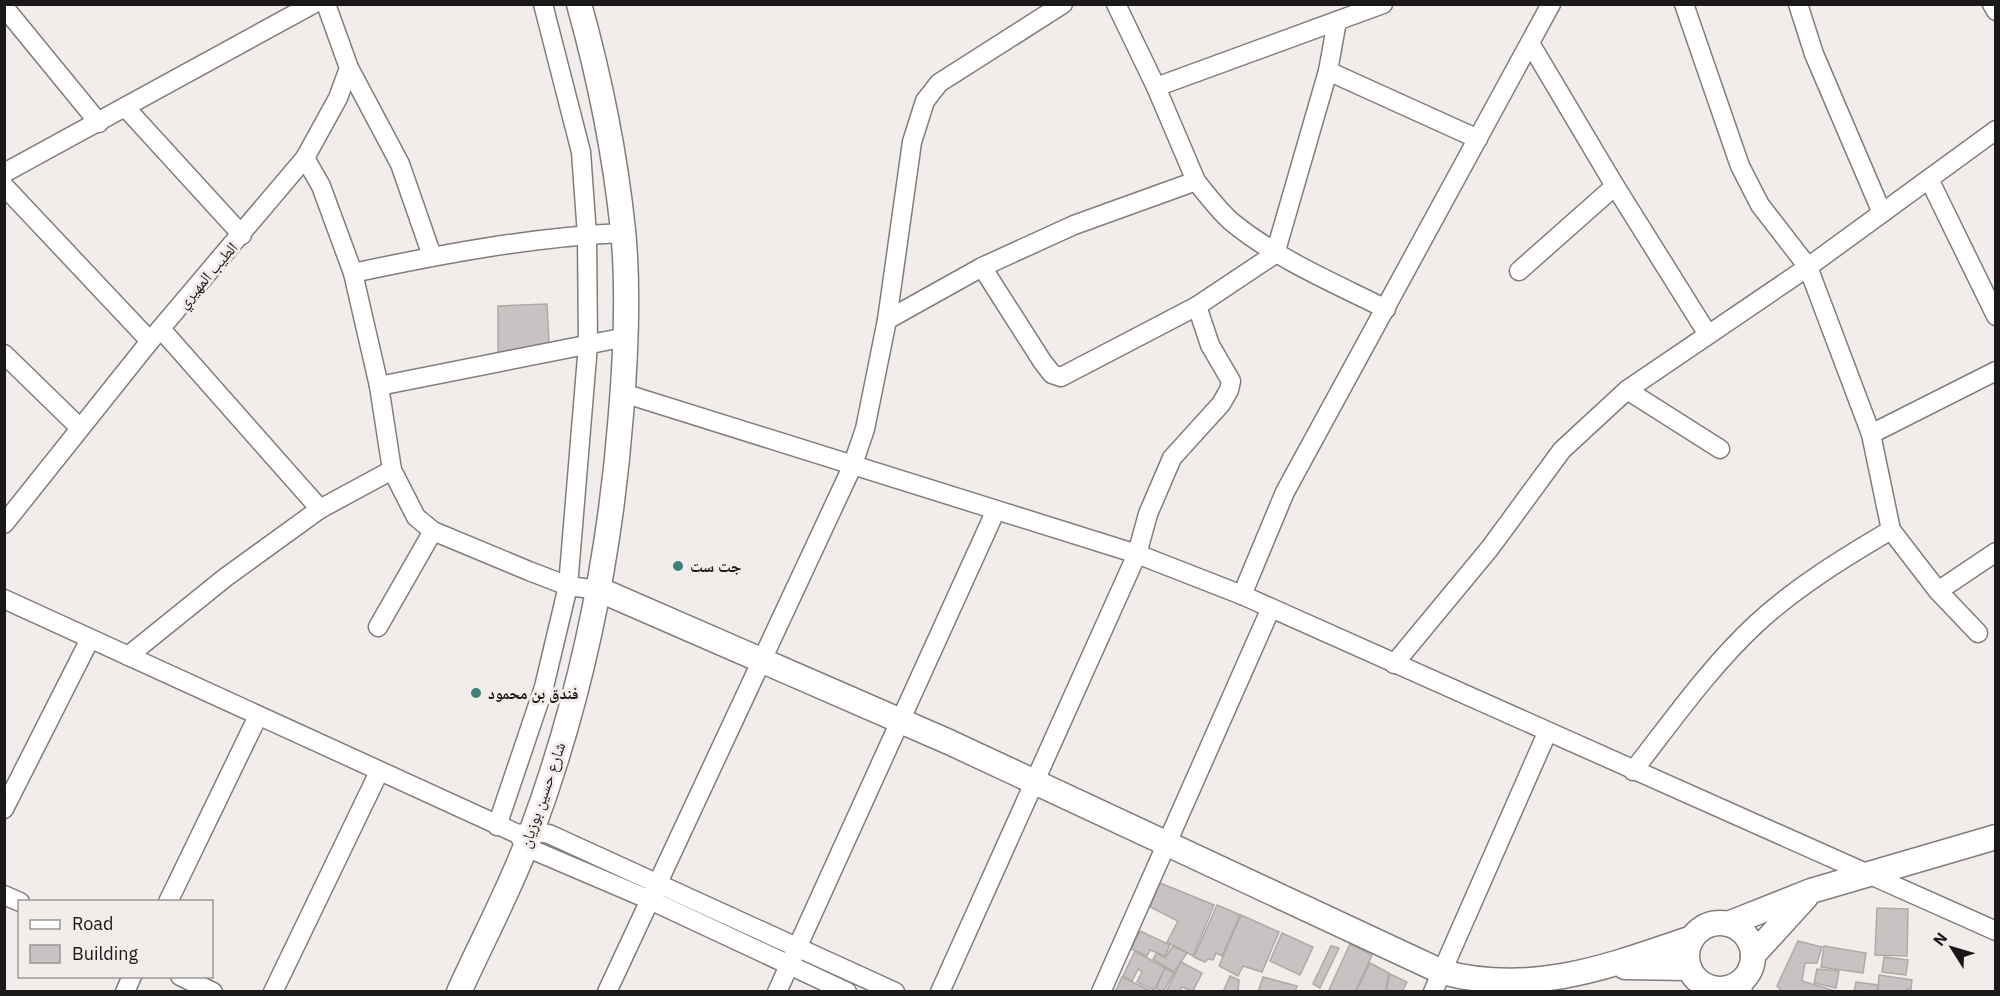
<svg xmlns="http://www.w3.org/2000/svg" width="2000" height="996" font-family="'IBM Plex Sans','Noto Naskh Arabic',sans-serif">
	<rect width="100%" height="100%" fill="#f2eceb"/>
	<g fill="#c8c2c2" stroke="#afa9a8" stroke-width="1.5">
		<polygon points="547,304 549,343 498,353 498,306"/>
		<polygon points="1160,883 1214,905 1193,956 1167,942 1178,921 1150,907"/>
		<polygon points="1217,905 1240,915 1222,956 1216,953 1213,960 1208,959 1205,962 1194,957"/>
		<polygon points="1877,908 1908,909 1907,956 1875,955"/>
		<polygon points="1241,915 1279,932 1262,972 1243,966 1238,976 1219,966"/>
		<polygon points="1140,931 1170,945 1165,956 1150,950 1147,956 1131,949"/>
		<polygon points="1282,933 1313,947 1300,975 1270,961"/>
		<polygon points="1798,941 1822,947 1817,963 1805,963 1802,981 1838,992 1783,992 1777,986"/>
		<polygon points="1350,944 1372,955 1355,992 1328,992"/>
		<polygon points="1173,946 1187,953 1174,972 1153,959 1157,953 1165,958"/>
		<polygon points="1331,946 1339,948 1320,988 1313,984"/>
		<polygon points="1824,946 1866,953 1863,973 1821,967"/>
		<polygon points="1135,951 1165,968 1154,990 1137,982 1142,972 1138,969 1132,981 1123,976"/>
		<polygon points="1884,957 1908,960 1906,975 1882,972"/>
		<polygon points="1181,962 1202,973 1193,991 1182,987 1179,992 1166,992"/>
		<polygon points="1370,963 1389,973 1385,992 1356,992"/>
		<polygon points="1165,968 1174,973 1163,992 1156,988"/>
		<polygon points="1817,969 1839,971 1836,988 1814,983"/>
		<polygon points="1390,974 1407,982 1402,992 1386,992"/>
		<polygon points="1879,975 1912,980 1911,989 1907,989 1907,992 1878,992"/>
		<polygon points="1230,976 1239,980 1238,992 1223,992"/>
		<polygon points="1122,977 1153,992 1115,992"/>
		<polygon points="1263,977 1297,986 1295,992 1258,992"/>
		<polygon points="1856,982 1878,985 1877,992 1854,992"/>
	</g>
	<g fill="none" stroke-linecap="round" stroke-linejoin="round">
		<defs>
			<g id="minor">
				<path d="M1116 4 1156 87 1196 181C1207 195 1219 211 1233 223 1279 260 1334 283 1386 309"/>
				<polyline points="1684,4 1740,166 1760,205 1808,267 1871,434 1891,530 1938,591 1996,552"/>
				<polyline points="1798,4 1814,54 1882,213"/>
				<polyline points="1992,4 1996,11"/>
				<polyline points="4,7 99,123"/>
				<polyline points="1530,43 1615,186 1707,333"/>
				<polyline points="349,68 400,164 432,256"/>
				<polyline points="1328,71 1478,139"/>
				<polyline points="1156,87 1383,4"/>
				<polyline points="125,107 242,235"/>
				<polyline points="305,158 321,186 353,273 379,386 392,470 416,517 433,531 529,571 568,586 600,590"/>
				<polyline points="4,173 313,4"/>
				<polyline points="1929,179 1996,316"/>
				<polyline points="4,186 150,341"/>
				<polyline points="982,267 1042,361 1052,374 1061,377 1197,306 1275,254 1328,71 1337,21"/>
				<polyline points="1519,271 1615,186"/>
				<path d="M353 273C442 254 532 237 623 233"/>
				<polyline points="887,320 982,267 1074,225 1196,181"/>
				<polyline points="161,329 320,509"/>
				<polyline points="4,354 80,428"/>
				<polyline points="379,386 626,337"/>
				<polyline points="1627,390 1720,449"/>
				<polyline points="623,393 1137,554 1242,595 1996,931"/>
				<polyline points="1871,434 1996,371"/>
				<polyline points="4,524 150,341 305,158 338,98 349,68 326,4"/>
				<polyline points="1938,591 1978,633"/>
				<polyline points="1242,595 1285,492 1551,4"/>
				<polyline points="4,599 518,834 526,847 650,900 847,992"/>
				<polyline points="378,627 433,531"/>
				<polyline points="128,656 226,577 320,509 392,470"/>
				<polyline points="1394,664 1490,548 1562,450 1627,390 1808,267 1996,130"/>
				<path d="M1633 771C1672 721 1709 668 1756 624 1796 587 1845 557 1891 530"/>
				<polyline points="4,809 90,639"/>
				<polyline points="497,826 544,687 568,586 588,345 587,235 581,152 543,4"/>
				<polyline points="520,834 532,831 549,834 895,992"/>
				<polyline points="4,895 20,902"/>
				<polyline points="168,902 258,716"/>
				<polyline points="180,976 213,992"/>
				<polyline points="125,992 132,976"/>
				<polyline points="273,992 379,772"/>
				<polyline points="607,992 852,467 865,429 887,320 912,142 925,101 939,83 1063,4"/>
				<polyline points="777,992 996,510"/>
				<polyline points="940,992 1137,554 1148,514 1172,458 1221,404 1229,390 1231,381 1210,345 1197,306"/>
				<polyline points="1101,992 1271,608"/>
				<polyline points="1433,992 1547,733"/>
				<polyline points="1711,992 1711,989"/>
				<polyline points="1741,992 1747,975"/>
			</g>
			<g id="secondary">
				<path d="M600 590 949 742 1442 972C1532 996 1607 967 1692 938"/>
				<circle cx="1720" cy="956" r="33"/>
				<polyline points="1728,924 1811,891 1996,837"/>
				<polyline points="1753,955 1806,897"/>
				<polyline points="1625,967 1689,968"/>
				<path d="M459 992C483 939 511 887 531 833 582 696 610 559 621 414 626 353 629 291 623 230 615 154 600 79 579 4"/>
			</g>
		</defs>
		<use href="#minor" stroke="#827d7c" stroke-width="21"/>
		<use href="#secondary" stroke="#827d7c" stroke-width="27"/>
		<use href="#minor" stroke="#fff" stroke-width="18"/>
		<use href="#secondary" stroke="#fff" stroke-width="24"/>
	</g>
	<g fill="#3c8176" stroke="#f2eceb" stroke-width="2">
		<circle cx="678" cy="566" r="6"/>
		<circle cx="476" cy="693" r="6"/>
	</g>
	<g text-anchor="middle" dominant-baseline="central" stroke-width="6" stroke-linejoin="round" paint-order="stroke">
		<g font-size="16" fill="#1a1818" stroke="#f2eceb">
			<text transform="translate(207 275) rotate(-49)">الطيب المهيري</text>
			<text transform="translate(542 795) rotate(-71)">شارع حسين بوزيان</text>
		</g>
		<g font-size="16" font-weight="bold" fill="#1a1818" stroke="#f2eceb" text-anchor="start">
			<text x="690" y="566">جت ست</text>
			<text x="488" y="693">فندق بن محمود</text>
		</g>
	</g>
	<rect width="2000" height="996" fill="none" stroke="#1a1818" stroke-width="12"/>
	<rect x="18" y="900" width="195" height="78" fill="#f2eceb" stroke="#9c9797" stroke-width="1.5"/>
	<rect x="30" y="920" width="30" height="9" fill="#ffffff" stroke="#9c9797" stroke-width="1.5"/>
	<text x="72" y="930" font-size="18" fill="#1a1818">Road</text>
	<rect x="30" y="945" width="30" height="18" fill="#c8c2c2" stroke="#9c9797" stroke-width="1.5"/>
	<text x="72" y="960" font-size="18" fill="#1a1818">Building</text>
	<g transform="translate(1952 948) rotate(307)" stroke="#f2eceb" stroke-width="4.5" paint-order="stroke">
	<path d="M0-4.5L10 22L0 15L-10 22Z" fill="#1a1818"/>
	<text y="-9" font-size="16" font-weight="bold" text-anchor="middle" fill="#1a1818">N</text>
	</g>
</svg>
